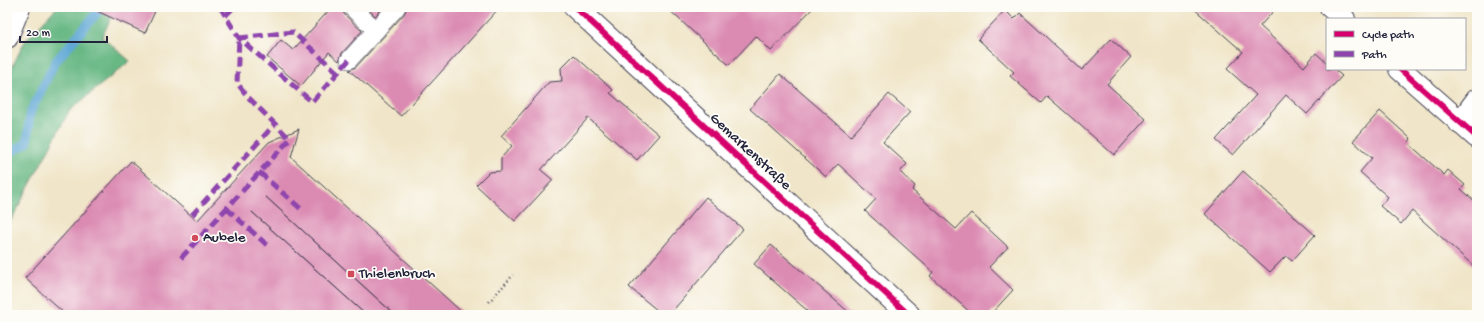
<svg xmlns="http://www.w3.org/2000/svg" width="1484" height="322" font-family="'Gochi Hand',sans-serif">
	<rect width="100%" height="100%" fill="#fdfcf7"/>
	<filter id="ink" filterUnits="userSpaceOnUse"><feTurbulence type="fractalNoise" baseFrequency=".025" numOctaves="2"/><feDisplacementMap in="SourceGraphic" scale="8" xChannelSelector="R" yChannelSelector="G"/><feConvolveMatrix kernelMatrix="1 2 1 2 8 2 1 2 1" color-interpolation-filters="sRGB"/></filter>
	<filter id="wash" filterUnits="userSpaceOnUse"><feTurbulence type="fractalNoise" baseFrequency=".012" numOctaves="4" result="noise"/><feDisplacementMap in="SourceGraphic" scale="16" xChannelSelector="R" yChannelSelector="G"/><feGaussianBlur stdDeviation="0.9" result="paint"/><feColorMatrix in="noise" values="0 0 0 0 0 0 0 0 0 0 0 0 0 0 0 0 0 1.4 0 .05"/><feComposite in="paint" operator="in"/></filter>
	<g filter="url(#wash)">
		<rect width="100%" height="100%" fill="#f0e5c8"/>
		<polygon fill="#68b884" stroke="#456d60" points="57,7 116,7 102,37 130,61 69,111 7,228 7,77 25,41"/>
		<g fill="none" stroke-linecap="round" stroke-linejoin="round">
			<polyline stroke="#5ea7d6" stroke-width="9" points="7,154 27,143 30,113 55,62 102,7"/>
		</g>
		<g id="blocks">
			<g fill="#db8ab2">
				<polygon points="88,7 157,7 145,33"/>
				<polygon points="332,7 341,7 344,14 362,31 342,53 339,61 329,52 301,86 267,57 281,40 293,50"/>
				<polygon points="366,7 384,7 375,16"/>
				<polygon points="407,7 500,7 401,116 349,70 356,67 404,14"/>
				<polygon points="666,7 814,7 771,51 756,36 729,65"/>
				<polygon points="1192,7 1277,7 1260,26 1304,67 1316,53 1327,63 1327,69 1334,69 1342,76 1307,114 1286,95 1233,155 1216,140 1256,95 1227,69 1243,52"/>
				<polygon points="1005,10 1014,19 1020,13 1082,70 1111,39 1131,57 1107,84 1146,119 1114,155 1047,96 1041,103 1010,76 1014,72 978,39"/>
				<polygon points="574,55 613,90 610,93 659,135 637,160 588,118 541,170 553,180 515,221 476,185 489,172 501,171 501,158 512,146 501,136 549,82 562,81 561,68"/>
				<polygon points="780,74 851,136 889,94 910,112 883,142 907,164 900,172 915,186 912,190 956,229 971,213 1008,247 989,267 1013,290 990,315 973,315 930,276 933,272 865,211 876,199 838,164 826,177 750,109"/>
				<polygon points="1380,111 1411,139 1408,143 1444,175 1448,170 1465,185 1461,189 1477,203 1477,269 1412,211 1401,224 1380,206 1388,197 1360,172 1372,158 1353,141"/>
				<polygon points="299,129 291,157 465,315 66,315 25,278 131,161 197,221 269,142"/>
				<polygon points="1243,171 1315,235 1292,261 1286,256 1270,272 1205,214"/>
				<polygon points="706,197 743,229 669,315 663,315 629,287"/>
				<polygon points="771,245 791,262 852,315 813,315 802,306 754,264"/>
			</g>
		</g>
	</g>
	<g filter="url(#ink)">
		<use href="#blocks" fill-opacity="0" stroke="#413f50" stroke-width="1"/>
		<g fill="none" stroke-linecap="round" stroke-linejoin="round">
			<defs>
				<g id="service">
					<polyline points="351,7 376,30"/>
					<polyline points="349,60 397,7"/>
				</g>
				<g id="minor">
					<polyline points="575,7 909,315"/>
					<polyline points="1331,7 1344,19"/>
					<polyline points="7,37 19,7"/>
					<polyline points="1400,69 1477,137"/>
					<polyline points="1460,123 1477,100"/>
				</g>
			</defs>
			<use href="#service" stroke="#413f50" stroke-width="18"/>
			<use href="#minor" stroke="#413f50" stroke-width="24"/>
			<polyline stroke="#413f50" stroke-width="2.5" stroke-dasharray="1 3" stroke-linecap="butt" points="489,302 513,275"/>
			<use href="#service" stroke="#fff" stroke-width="17"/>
			<use href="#minor" stroke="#fff" stroke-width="22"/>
			<g stroke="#22223b" stroke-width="1">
				<polyline points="266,197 395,315"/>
				<polyline points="252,212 366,315"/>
			</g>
			<g stroke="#8e44ad" stroke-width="5" stroke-dasharray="10 5" stroke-linecap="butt">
				<polyline points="220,7 239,38 312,102 349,60"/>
				<polyline points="225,16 234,7"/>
				<polyline points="239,38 293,32 338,73"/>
				<polyline points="259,172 301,209"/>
				<polyline points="226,208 267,245"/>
				<polyline points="192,215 275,124"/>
				<polyline points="181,258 290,139 249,98 237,83 239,38"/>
			</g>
			<defs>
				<g id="cycleway">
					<polyline points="575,7 909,315"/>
					<polyline points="1400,69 1477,137"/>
				</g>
			</defs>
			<use href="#cycleway" stroke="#fdfcf7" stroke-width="8"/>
			<use href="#cycleway" stroke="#d6006c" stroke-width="6"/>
		</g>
	</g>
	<g fill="#d1495b" stroke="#fdfcf7" stroke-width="1.5">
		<circle cx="195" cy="238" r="4"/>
		<rect x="347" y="270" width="8" height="8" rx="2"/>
	</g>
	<g text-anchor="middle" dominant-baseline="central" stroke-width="3.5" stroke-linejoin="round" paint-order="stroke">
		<g font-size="15" fill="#22223b" stroke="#fdfcf7">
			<text transform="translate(750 152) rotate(43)">Gemarkenstraße</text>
		</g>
		<g font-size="15" fill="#22223b" stroke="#fdfcf7" text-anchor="start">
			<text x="203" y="238">Aubele</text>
			<text x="359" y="274">Thielenbruch</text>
		</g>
	</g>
	<rect width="1484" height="322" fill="none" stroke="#fdfcf7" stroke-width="24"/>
	<rect x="1326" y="18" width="140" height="52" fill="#fdfcf7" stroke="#a5a5ac"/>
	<rect x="1334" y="31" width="20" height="6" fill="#d6006c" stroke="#a5a5ac"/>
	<text x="1362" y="38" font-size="12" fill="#22223b">Cycle path</text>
	<rect x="1334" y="51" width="20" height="6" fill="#8e44ad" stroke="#a5a5ac"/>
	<text x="1362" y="58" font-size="12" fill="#22223b">Path</text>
	<path d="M20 36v6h87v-6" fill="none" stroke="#22223b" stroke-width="2"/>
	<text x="26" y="36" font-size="12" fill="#22223b" stroke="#fdfcf7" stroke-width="3" paint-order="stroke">20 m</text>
</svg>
